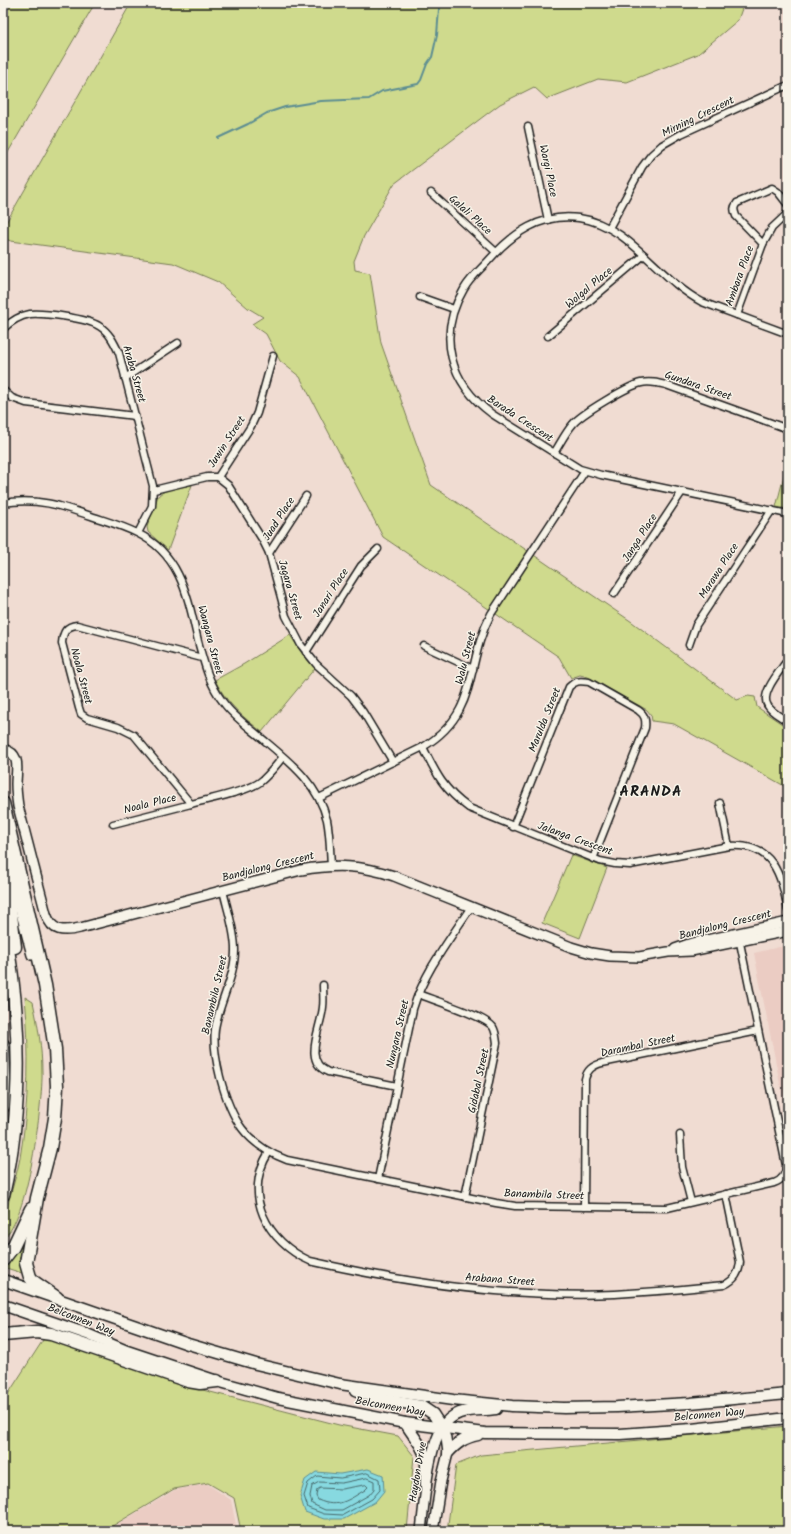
<svg xmlns="http://www.w3.org/2000/svg" width="791" height="1534" font-family="Kalam,sans-serif">
	<rect width="100%" height="100%" fill="#f0dcd2"/>
	<filter id="ink" filterUnits="userSpaceOnUse"><feTurbulence type="fractalNoise" baseFrequency=".025" numOctaves="2"/><feDisplacementMap in="SourceGraphic" scale="8" xChannelSelector="R" yChannelSelector="G"/><feConvolveMatrix kernelMatrix="1 2 1 2 8 2 1 2 1" color-interpolation-filters="sRGB"/></filter>
	<g filter="url(#ink)">
		<g fill="#ebccc3">
			<polygon points="788,945 788,1106 786,1107 783,1099 754,953"/>
			<polygon points="207,1484 231,1500 237,1531 112,1531 111,1528 175,1490"/>
		</g>
		<g fill="#cfda8d" stroke="#767b54">
			<polygon points="3,3 95,3 3,161"/>
			<polygon points="131,3 744,3 738,20 698,54 627,82 598,79 547,99 534,87 500,104 394,184 364,236 354,261 355,270 370,273 381,343 431,485 632,622 737,700 748,696 755,697 757,707 788,728 788,788 674,724 652,721 651,715 647,710 588,677 580,675 571,678 559,657 383,537 300,377 280,361 266,334 252,324 263,317 248,308 218,282 173,263 11,241 3,238 3,228"/>
			<polygon points="788,460 788,509 776,507"/>
			<path d="M192 485 168 550 148 532 147 527 158 496C165 488 183 487 192 485Z"/>
			<path d="M290 635 303 655 315 668 262 732C243 717 226 703 215 680L244 664Z"/>
			<polygon points="571,855 607,868 580,938 542,923"/>
			<path d="M25 997 33 1002C38 1025 42 1048 42 1072 43 1101 28 1223 3 1238 3 1211 15 1185 20 1158 29 1104 30 1051 25 997Z"/>
			<polygon points="26,1232 25,1274 3,1267 15,1252"/>
			<polygon points="45,1337 187,1386 339,1425 398,1436 414,1456 407,1531 241,1531 234,1498 208,1483 174,1489 109,1528 110,1531 3,1531 3,1402"/>
			<polygon points="788,1426 788,1531 447,1531 456,1465 481,1455"/>
		</g>
		<polygon fill="#87d9e0" stroke="#5c8d92" points="368,1469 383,1475 384,1491 375,1502 344,1519 324,1519 305,1512 300,1496 305,1480 316,1472 340,1474"/>
		<g fill="none" stroke-linecap="round" stroke-linejoin="round">
			<g stroke="#47686a" stroke-width="1">
				<polygon points="367,1473 379,1479 380,1490 372,1499 343,1515 324,1514 308,1508 304,1496 308,1483 317,1476 340,1478"/>
				<polygon points="367,1478 374,1481 374,1489 369,1495 342,1510 325,1510 312,1504 310,1496 312,1486 319,1482 341,1483"/>
				<path d="M366 1485 368 1487 365 1490C348 1500 338 1509 318 1500L316 1496 317 1490 320 1488 341 1489Z"/>
			</g>
			<polyline stroke="#5c8d92" stroke-width="2" points="218,138 248,124 267,113 285,107 321,101 369,99 382,91 418,84 421,80 427,64 432,57 437,35 439,9 442,3"/>
			<defs>
				<g id="street">
					<polyline points="528,127 548,220"/>
					<polyline points="431,193 496,252"/>
					<polyline points="609,228 642,167 651,155 662,145 681,134 788,85"/>
					<path d="M763 244 736 216C734 210 733 208 737 203L772 188 778 192 788 205"/>
					<polyline points="420,297 454,309"/>
					<polyline points="737,315 763,244 772,228 788,213"/>
					<path d="M3 329C10 322 19 316 30 314 44 313 87 318 99 326 109 332 114 342 119 353L153 486 152 506 138 533"/>
					<path d="M788 334 702 302C658 279 630 225 579 218 541 213 513 233 489 260 481 269 470 278 464 289 436 336 450 383 492 414L580 469 601 475 788 514"/>
					<polyline points="548,336 644,255"/>
					<polyline points="125,378 178,343"/>
					<polyline points="3,390 12,398 26,403 135,416"/>
					<path d="M554 453C560 444 565 433 573 424 581 414 628 386 641 383 650 381 658 383 666 385L788 429"/>
					<polyline points="218,477 228,485 262,539 269,553 286,616 301,645 316,664 351,696 363,712 393,762"/>
					<polyline points="154,490 207,477 218,477 251,426 257,413 273,356"/>
					<path d="M3 503C37 497 62 506 94 517 109 522 123 526 137 533 181 554 188 598 198 641 204 663 209 684 223 702 232 715 246 725 258 735 286 759 318 782 327 820 330 835 330 850 331 866"/>
					<polyline points="269,553 306,496"/>
					<polyline points="614,594 682,492"/>
					<polyline points="689,645 696,625 772,510"/>
					<polyline points="424,646 473,669"/>
					<polyline points="306,652 361,566 378,549"/>
					<path d="M202 658 77 625C66 626 63 632 62 643L79 708 81 714 87 718 118 727 134 735 191 804C208 799 247 792 260 782 269 775 276 765 283 757"/>
					<path d="M788 659C781 670 759 694 768 706 772 713 782 717 788 722"/>
					<path d="M423 747C436 774 444 790 469 808L600 861 615 864 630 865 729 846C773 843 781 874 788 910"/>
					<path d="M319 798 423 747C481 712 464 665 491 614L585 471"/>
					<polyline points="720,803 729,846"/>
					<polyline points="113,824 191,804"/>
					<path d="M513 827 569 687C576 680 580 681 589 682L638 710C645 715 646 720 645 728L593 859"/>
					<path d="M223 890C227 909 235 930 235 950 235 978 219 1002 215 1029 213 1046 216 1061 220 1077 231 1119 245 1144 287 1160L496 1203 515 1206 667 1208 774 1183C783 1180 786 1174 786 1165L739 938"/>
					<path d="M323 985C323 992 324 1000 323 1007 321 1029 302 1061 328 1072L397 1086"/>
					<path d="M418 994C433 1000 485 1016 493 1027 496 1032 496 1037 497 1043L465 1197"/>
					<polyline points="680,1135 682,1167 691,1202"/>
					<path d="M269 1152C242 1195 267 1242 310 1261 410 1284 513 1298 615 1294 652 1292 688 1289 724 1285 735 1280 739 1273 740 1262L726 1194"/>
					<path d="M378 1179 413 1009C424 972 450 939 471 907"/>
					<path d="M584 1207 585 1079C587 1070 592 1066 602 1063L758 1031"/>
				</g>
				<g id="secondary">
					<path d="M3 749C22 754 16 769 16 784 16 791 17 799 18 806L46 914C52 932 63 932 80 928L301 870C336 864 361 865 394 876L571 947 591 953 610 956 639 957 668 952 691 951 788 931"/>
					<polyline points="3,844 32,955"/>
					<polyline points="675,949 689,944 788,922"/>
					<path d="M421 1531C424 1504 428 1450 442 1428"/>
					<polyline points="433,1531 441,1481 448,1453 446,1438 442,1428"/>
				</g>
				<g id="primary">
					<polyline points="3,1280 188,1344 256,1364 340,1384 453,1400 512,1406 564,1408 617,1407 690,1403 788,1394"/>
					<polyline points="3,1305 87,1334 127,1351 217,1381 278,1398 405,1423 485,1433 620,1434 692,1429 788,1418"/>
					<polyline points="355,1390 375,1398 421,1406 433,1414 442,1428"/>
					<polyline points="405,1423 420,1445 426,1457 426,1487"/>
					<path d="M442 1428C455 1406 475 1412 496 1409"/>
					<path d="M448 1453C457 1443 464 1438 478 1435"/>
				</g>
				<g id="highway">
					<polyline points="3,803 45,985 55,1049 57,1086 55,1118 50,1148 37,1198 26,1263 30,1277 34,1282 57,1298"/>
					<polyline points="3,871 11,915 15,947"/>
					<path d="M3 921C21 1012 24 1105 3 1195"/>
					<polyline points="3,1045 4,1079 3,1106"/>
					<polyline points="3,1260 13,1247 31,1209"/>
					<polyline points="3,1335 37,1332 51,1334 188,1381 200,1383 217,1381"/>
				</g>
			</defs>
			<use href="#street" stroke="#1c1c1c" stroke-width="9"/>
			<use href="#secondary" stroke="#1c1c1c" stroke-width="12"/>
			<use href="#primary" stroke="#1c1c1c" stroke-width="13"/>
			<use href="#highway" stroke="#1c1c1c" stroke-width="15"/>
			<use href="#street" stroke="#f7f3e8" stroke-width="6"/>
			<use href="#secondary" stroke="#f7f3e8" stroke-width="9"/>
			<use href="#primary" stroke="#f7f3e8" stroke-width="10"/>
			<use href="#highway" stroke="#f7f3e8" stroke-width="12"/>
		</g>
	</g>
	<g text-anchor="middle" dominant-baseline="central" stroke-width="3" stroke-linejoin="round" paint-order="stroke">
		<g font-size="11" fill="#1c1c1c" stroke="#f7f3e8">
			<text transform="translate(698 117) rotate(-26)">Mirning Crescent</text>
			<text transform="translate(548 171) rotate(78)">Wargi Place</text>
			<text transform="translate(470 215) rotate(42)">Galali Place</text>
			<text transform="translate(740 276) rotate(-70)">Ambara Place</text>
			<text transform="translate(589 288) rotate(-40)">Wolgal Place</text>
			<text transform="translate(134 374) rotate(74)">Araba Street</text>
			<text transform="translate(698 386) rotate(19)">Gundara Street</text>
			<text transform="translate(520 419) rotate(33)">Barada Crescent</text>
			<text transform="translate(227 442) rotate(-57)">Juwin Street</text>
			<text transform="translate(279 519) rotate(-57)">Juad Place</text>
			<text transform="translate(640 538) rotate(-57)">Janga Place</text>
			<text transform="translate(719 571) rotate(-57)">Marawa Place</text>
			<text transform="translate(290 590) rotate(74)">Jagara Street</text>
			<text transform="translate(331 593) rotate(-57)">Janari Place</text>
			<text transform="translate(210 640) rotate(75)">Wangara Street</text>
			<text transform="translate(466 658) rotate(-76)">Walu Street</text>
			<text transform="translate(81 676) rotate(75)">Noala Street</text>
			<text transform="translate(545 720) rotate(-68)">Marulda Street</text>
			<text transform="translate(150 804) rotate(-14)">Noala Place</text>
			<text transform="translate(575 839) rotate(20)">Jalanga Crescent</text>
			<text transform="translate(268 867) rotate(-14)">Bandjalong Crescent</text>
			<text transform="translate(725 925) rotate(-14)">Bandjalong Crescent</text>
			<text transform="translate(215 995) rotate(-77)">Banambila Street</text>
			<text transform="translate(398 1034) rotate(-77)">Nungara Street</text>
			<text transform="translate(638 1046) rotate(-12)">Darambal Street</text>
			<text transform="translate(479 1081) rotate(-78)">Gidabal Street</text>
			<text transform="translate(544 1195) rotate(2)">Banambila Street</text>
			<text transform="translate(500 1280) rotate(4)">Arabana Street</text>
			<text transform="translate(81 1320) rotate(21)">Belconnen Way</text>
			<text transform="translate(390 1407) rotate(10)">Belconnen Way</text>
			<text transform="translate(709 1415) rotate(-5)">Belconnen Way</text>
			<text transform="translate(418 1472) rotate(-80)">Haydon Drive</text>
		</g>
		<g font-size="15" font-weight="bold" letter-spacing="1" fill="#1c1c1c" stroke="#f7f3e8">
			<text x="651" y="792">ARANDA</text>
		</g>
	</g>
	<rect width="791" height="1534" fill="none" stroke="#f7f3e8" stroke-width="16"/>
	<rect x="8" y="8" width="775" height="1518" fill="none" stroke="#1c1c1c" stroke-width="1.5" filter="url(#ink)"/>
</svg>
